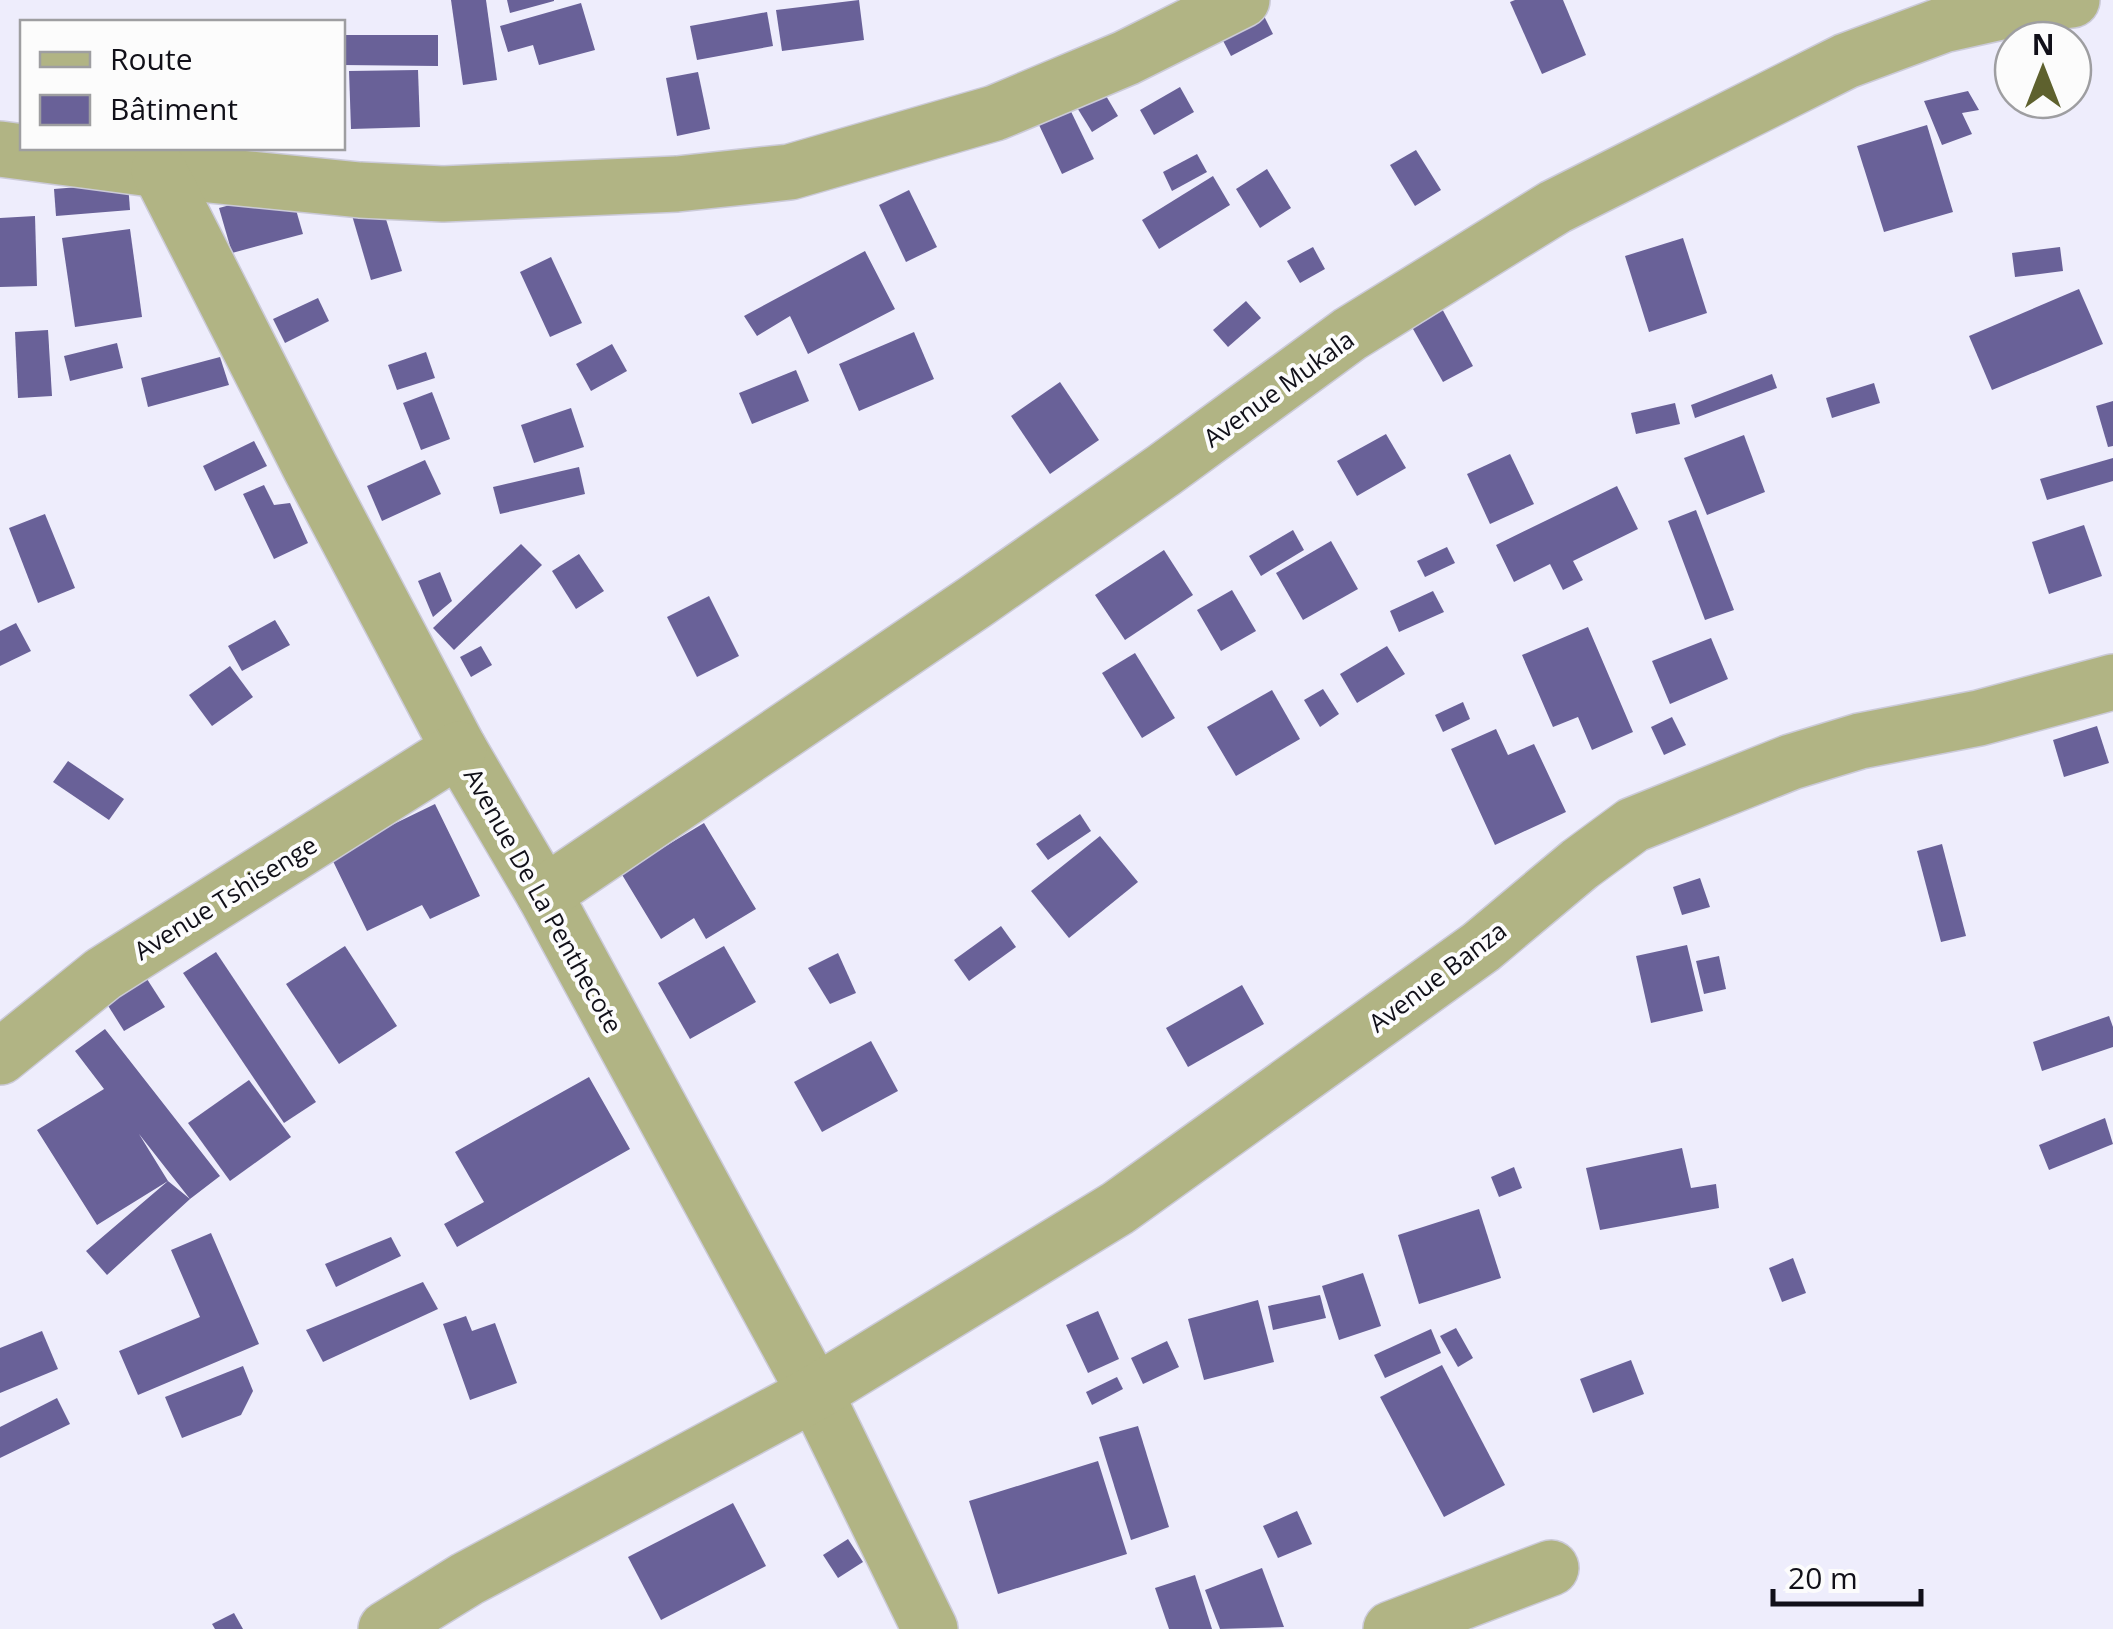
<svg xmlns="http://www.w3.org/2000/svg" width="2113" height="1629" font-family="'Open Sans',sans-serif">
	<rect width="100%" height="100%" fill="#eeedfc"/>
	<g fill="#696198">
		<polygon points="451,0 486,0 497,80 463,85"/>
		<polygon points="507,0 554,0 554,1 510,13"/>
		<polygon points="859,0 864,40 782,51 776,10"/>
		<polygon points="1515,0 1563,0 1586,55 1542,74 1510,2"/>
		<polygon points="581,3 595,50 539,65 533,45 508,52 500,26"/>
		<polygon points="767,12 773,46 697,60 690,26"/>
		<polygon points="1262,12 1273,34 1231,56 1219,33"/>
		<polygon points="342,35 438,35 438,66 342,65"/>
		<polygon points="418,70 420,127 351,129 349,71"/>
		<polygon points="698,72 710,129 677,136 666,78"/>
		<polygon points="1099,84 1118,116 1092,132 1073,101"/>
		<polygon points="1180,87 1194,112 1154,135 1140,110"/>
		<polygon points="1968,91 1979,110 1962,113 1972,134 1942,145 1924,101"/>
		<polygon points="1063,95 1094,159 1062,174 1032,110"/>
		<polygon points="1927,125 1953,212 1884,232 1857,146"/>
		<polygon points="1416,150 1441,190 1415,206 1390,165"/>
		<polygon points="1197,154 1207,172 1172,191 1163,172"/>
		<polygon points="1267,169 1291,208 1260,228 1236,189"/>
		<polygon points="1213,176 1230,205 1159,249 1142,220"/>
		<polygon points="128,183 130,210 56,216 54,189"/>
		<polygon points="290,189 303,234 232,253 219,208"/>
		<polygon points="909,190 937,247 906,262 879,205"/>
		<polygon points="381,203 402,271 371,280 351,212"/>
		<polygon points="35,216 37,286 0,287 0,218"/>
		<polygon points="130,229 142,317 75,327 62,238"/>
		<polygon points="1683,238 1707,313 1649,332 1625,256"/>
		<polygon points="1313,247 1325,269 1300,283 1287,261"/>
		<polygon points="2060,247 2063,271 2015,277 2012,253"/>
		<polygon points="865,251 895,309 808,354 790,316 757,336 744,316"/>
		<polygon points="551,257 582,323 550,337 520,272"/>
		<polygon points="2079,289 2103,344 1992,390 1969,336"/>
		<polygon points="318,298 329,321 285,343 273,319"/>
		<polygon points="1246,301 1261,318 1228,347 1213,330"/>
		<polygon points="1440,305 1473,366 1443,382 1409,322"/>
		<polygon points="48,330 52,396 18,398 15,332"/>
		<polygon points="914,332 934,379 859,411 839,364"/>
		<polygon points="117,343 123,368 70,381 64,356"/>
		<polygon points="612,344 627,371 591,391 576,364"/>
		<polygon points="426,352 435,378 397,390 388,365"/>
		<polygon points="220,357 229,385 148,407 141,378"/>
		<polygon points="796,370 809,401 752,424 739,393"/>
		<polygon points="1772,374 1777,388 1695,418 1691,405"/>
		<polygon points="1060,382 1099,440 1050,474 1011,416"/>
		<polygon points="1874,383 1880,403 1832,418 1826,398"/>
		<polygon points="432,392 450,439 421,450 403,403"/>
		<polygon points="2113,401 2113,446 2108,447 2096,406"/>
		<polygon points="1675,403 1680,424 1636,434 1631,413"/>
		<polygon points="571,408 584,447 534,463 521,425"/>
		<polygon points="1386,434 1406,468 1357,496 1337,461"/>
		<polygon points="1744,435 1765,492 1707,515 1684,458"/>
		<polygon points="254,441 267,466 215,491 203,466"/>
		<polygon points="1510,454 1534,504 1490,524 1467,474"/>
		<polygon points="2113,458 2113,481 2047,500 2040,479"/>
		<polygon points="425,460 441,494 382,521 367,486"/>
		<polygon points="579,467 585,494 500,514 493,487"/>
		<polygon points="264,485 274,505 290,503 308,543 274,559 243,494"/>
		<polygon points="1617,486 1638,529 1573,561 1583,580 1563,590 1550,564 1514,582 1496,545"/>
		<polygon points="1696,510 1734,610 1705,620 1668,521"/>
		<polygon points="45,514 75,588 38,603 9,528"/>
		<polygon points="2084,525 2102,576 2049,594 2032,542"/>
		<polygon points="1293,530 1304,550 1261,576 1249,556"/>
		<polygon points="1331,541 1358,589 1303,620 1276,573"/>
		<polygon points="521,544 542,565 454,650 433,628"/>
		<polygon points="1447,547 1455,563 1425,577 1417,561"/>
		<polygon points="1164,550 1193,595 1125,640 1095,595"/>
		<polygon points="579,554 604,591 576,609 552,571"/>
		<polygon points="440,572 452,601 433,617 418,581"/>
		<polygon points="1232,590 1256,631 1221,651 1197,610"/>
		<polygon points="1433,591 1444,612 1399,632 1390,611"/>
		<polygon points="709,596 739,656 697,677 667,617"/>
		<polygon points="275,620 290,645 242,671 228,646"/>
		<polygon points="16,623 31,651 0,666 0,631"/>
		<polygon points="1588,627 1633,732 1592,750 1578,717 1553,727 1522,655"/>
		<polygon points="1711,638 1728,679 1670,704 1652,661"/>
		<polygon points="481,646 492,665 471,677 460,657"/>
		<polygon points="1387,646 1405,674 1357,703 1340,674"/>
		<polygon points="1135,653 1175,718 1142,738 1102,673"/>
		<polygon points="230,666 253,697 212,726 189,695"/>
		<polygon points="1323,689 1339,714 1320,727 1304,700"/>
		<polygon points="1272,690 1300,739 1236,776 1207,727"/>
		<polygon points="1463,702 1470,719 1443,732 1435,715"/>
		<polygon points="1672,717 1686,745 1664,755 1651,727"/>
		<polygon points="2097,726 2109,763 2064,777 2053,740"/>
		<polygon points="1496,729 1508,755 1534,744 1566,812 1495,845 1451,749"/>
		<polygon points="68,761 124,799 109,820 53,782"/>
		<polygon points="435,804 480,896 430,919 422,905 367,931 330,855"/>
		<polygon points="1080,814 1091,831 1048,860 1036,844"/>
		<polygon points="704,823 756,909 706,939 694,918 661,939 621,873"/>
		<polygon points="1100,836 1138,882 1069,938 1031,891"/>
		<polygon points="1942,844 1966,936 1941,942 1917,851"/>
		<polygon points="1700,878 1710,907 1682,915 1673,887"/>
		<polygon points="1001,926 1016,947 969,981 954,960"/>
		<polygon points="1687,945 1703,1011 1651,1023 1636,956"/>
		<polygon points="345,946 397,1026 339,1064 286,984"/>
		<polygon points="724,946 756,1002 690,1039 658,983"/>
		<polygon points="216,952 316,1102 284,1123 183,973"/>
		<polygon points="838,953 856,993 830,1004 808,968"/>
		<polygon points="1719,956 1726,989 1704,994 1696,961"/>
		<polygon points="147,979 165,1007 124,1031 107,1004"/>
		<polygon points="1242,985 1264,1024 1188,1067 1166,1028"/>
		<polygon points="2109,1016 2113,1027 2113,1047 2042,1071 2033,1042"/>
		<polygon points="105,1029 220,1176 190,1199 107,1275 86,1251 168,1181 190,1199 139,1134 168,1181 97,1225 37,1130 104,1089 75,1051"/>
		<polygon points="871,1041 898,1091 822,1132 794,1082"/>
		<polygon points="589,1077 630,1149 457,1247 444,1224 484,1202 455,1152"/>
		<polygon points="249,1080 291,1137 230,1181 188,1123"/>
		<polygon points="2105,1118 2113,1144 2049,1170 2039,1145"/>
		<polygon points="1682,1148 1691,1188 1716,1184 1719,1208 1600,1230 1586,1168"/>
		<polygon points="1514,1167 1522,1188 1499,1197 1491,1177"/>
		<polygon points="1479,1209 1501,1278 1419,1304 1398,1235"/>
		<polygon points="211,1233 259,1344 138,1395 119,1351 200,1317 171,1250"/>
		<polygon points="391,1237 401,1256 336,1287 325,1264"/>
		<polygon points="1793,1258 1806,1293 1782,1302 1769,1268"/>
		<polygon points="1363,1273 1381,1326 1339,1340 1322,1286"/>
		<polygon points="423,1282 438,1309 323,1362 306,1330"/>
		<polygon points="1320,1295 1326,1318 1273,1330 1268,1306"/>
		<polygon points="1258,1300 1274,1362 1204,1380 1188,1319"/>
		<polygon points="1098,1311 1119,1359 1088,1373 1066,1325"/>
		<polygon points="466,1316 472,1331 495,1323 517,1383 470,1400 443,1324"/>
		<polygon points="1456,1328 1473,1358 1458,1367 1440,1336"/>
		<polygon points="1431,1329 1441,1353 1385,1378 1374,1355"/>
		<polygon points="42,1331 58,1369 0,1393 0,1348"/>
		<polygon points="1167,1341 1179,1367 1143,1384 1131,1358"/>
		<polygon points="1631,1360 1644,1394 1593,1413 1580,1379"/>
		<polygon points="1442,1365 1505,1485 1444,1517 1380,1397"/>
		<polygon points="243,1366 253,1391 241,1415 182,1438 165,1397"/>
		<polygon points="1117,1377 1123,1389 1092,1405 1086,1392"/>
		<polygon points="57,1398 70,1424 0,1458 0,1427"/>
		<polygon points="1138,1426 1169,1527 1131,1540 1099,1437"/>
		<polygon points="1098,1461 1127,1554 998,1594 969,1501"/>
		<polygon points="733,1503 766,1566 661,1620 628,1557"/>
		<polygon points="1297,1511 1312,1544 1278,1558 1263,1526"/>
		<polygon points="848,1539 863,1562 838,1578 823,1555"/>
		<polygon points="1262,1568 1284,1627 1220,1629 1205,1590"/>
		<polygon points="1195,1575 1212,1629 1169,1629 1155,1588"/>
		<polygon points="234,1613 243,1629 215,1629 212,1624"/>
	</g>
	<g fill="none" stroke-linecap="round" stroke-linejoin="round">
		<defs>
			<g id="minor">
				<polyline points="0,149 159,170 360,190 443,194 677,184 790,172 995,113 1126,58 1242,0"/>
				<polyline points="159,170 310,467 459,749 544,894 815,1393 930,1629"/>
				<polyline points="544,894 975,602 1164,470 1350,334 1555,207 1846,61 1943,25 2037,4 2072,0"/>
				<polyline points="0,1057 103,974 459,749"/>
				<polyline points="386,1629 467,1579 815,1393 1118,1208 1481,947 1580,864 1633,825 1791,762 1860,741 1979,718 2113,682"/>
				<polyline points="1391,1629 1551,1568"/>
			</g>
		</defs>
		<use href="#minor" stroke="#cbcad8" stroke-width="58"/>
		<use href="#minor" stroke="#b1b484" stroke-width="55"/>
	</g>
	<g text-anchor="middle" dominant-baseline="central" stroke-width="8" stroke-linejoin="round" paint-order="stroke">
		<g font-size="25" fill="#111019" stroke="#fcfcfc">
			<text transform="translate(1278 388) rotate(-36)">Avenue Mukala</text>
			<text transform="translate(225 897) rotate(-32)">Avenue Tshisenge</text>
			<text transform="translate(544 900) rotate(61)">Avenue De La Penthecote</text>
			<text transform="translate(1437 976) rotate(-37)">Avenue Banza</text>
		</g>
	</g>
	<rect x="20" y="20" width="325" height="130" fill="#fcfcfc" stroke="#9e9ea1" stroke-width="2.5"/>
	<rect x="40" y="52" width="50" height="15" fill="#b1b484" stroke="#9e9ea1" stroke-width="2.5"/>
	<text x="110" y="70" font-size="30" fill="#111019">Route</text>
	<rect x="40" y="95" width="50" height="30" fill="#696198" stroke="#9e9ea1" stroke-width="2.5"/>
	<text x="110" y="120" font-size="30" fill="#111019">Bâtiment</text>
	<g transform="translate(2043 70)"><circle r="48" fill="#fcfcfc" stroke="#9e9ea1" stroke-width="2.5"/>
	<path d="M0-8L18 38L0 25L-18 38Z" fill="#5e612e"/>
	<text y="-15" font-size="28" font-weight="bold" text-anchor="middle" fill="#111019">N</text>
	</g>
	<path d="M1773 1589v15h148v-15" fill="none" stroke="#111019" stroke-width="5"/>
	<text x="1788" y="1589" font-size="30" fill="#111019" stroke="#fcfcfc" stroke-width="8" paint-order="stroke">20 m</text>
</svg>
